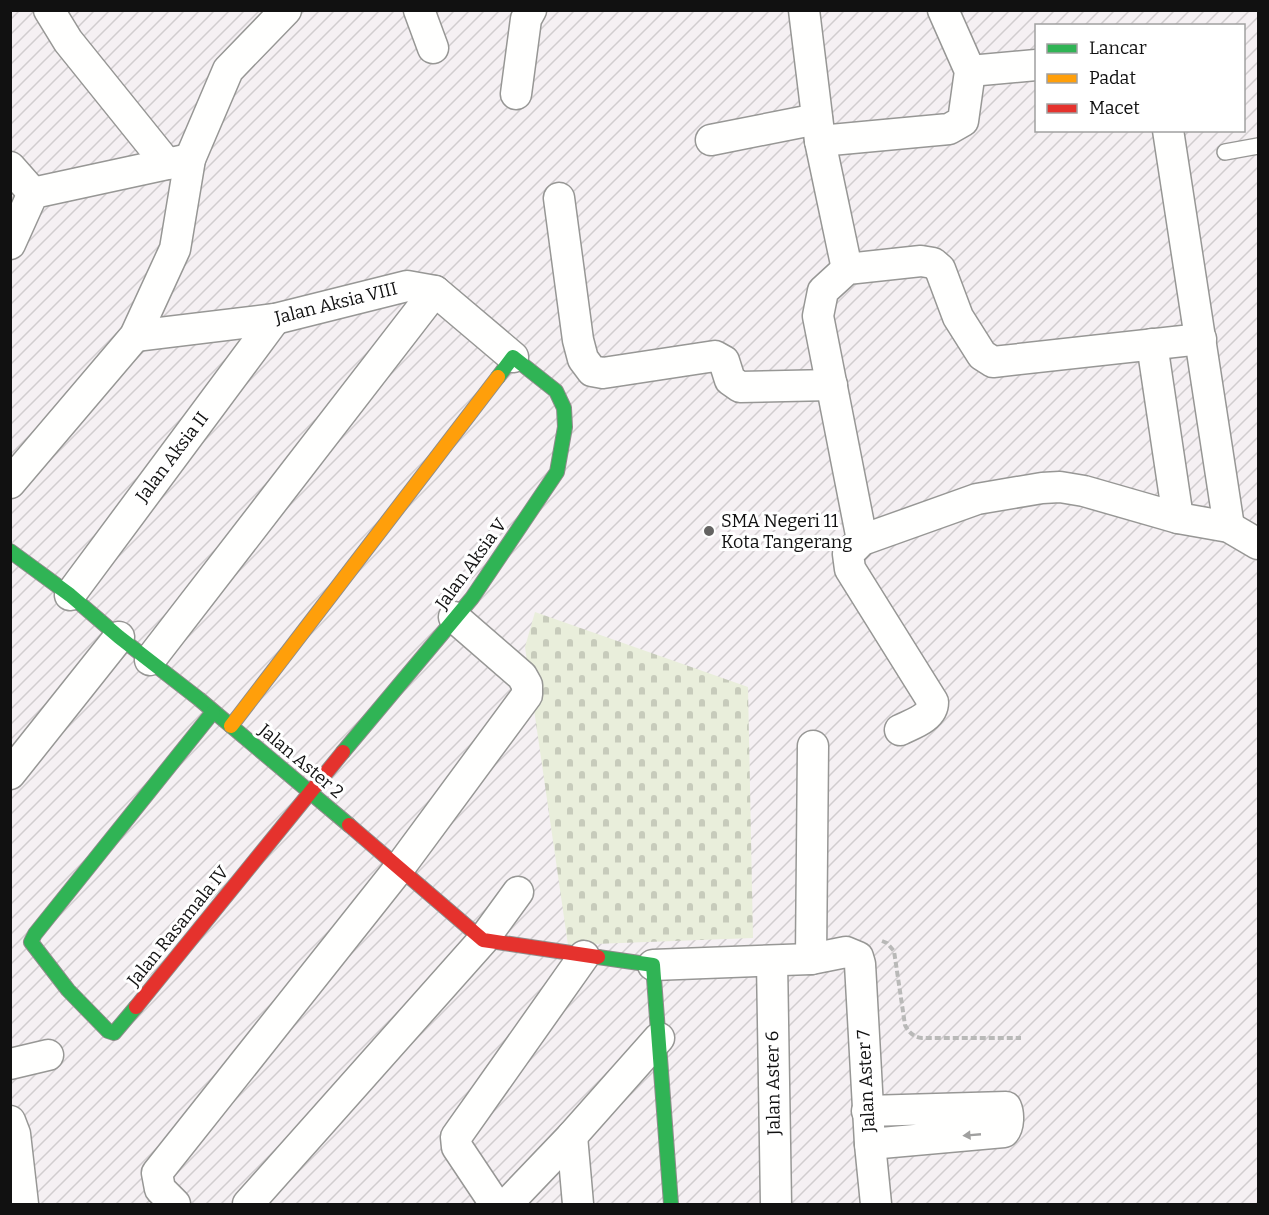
<svg xmlns="http://www.w3.org/2000/svg" width="1269" height="1215" font-family="Bitter,serif">
	<defs>
		<pattern id="industrial-furrows" width="10" height="10" patternUnits="userSpaceOnUse" patternTransform="scale(1.5)"><rect width="10" height="10" fill="#f5f0f3"/><path d="M-1 1l2-2M0 10L10 0M9 11l2-2" fill="none" stroke="#d1cdcf"/></pattern>
		<pattern id="cemetery-stones" width="16" height="16" patternUnits="userSpaceOnUse" patternTransform="scale(1.5)"><rect width="16" height="16" fill="#e9eedb"/><path d="M2 7V4a2 2 0 0 1 4 0v3zM10 15v-3a2 2 0 0 1 4 0v3z" fill="#c7cbbb"/></pattern>
	</defs>
	<rect width="100%" height="100%" fill="#fdfcf7"/>
	<path fill="url(#industrial-furrows)" fill-rule="evenodd" d="M11 11H1258V1204H11ZM1036 26H1244V130H1036Z"/>
	<polygon fill="url(#cemetery-stones)" points="535,612 748,687 753,938 568,945 525,647"/>
	<g fill="none" stroke-linecap="round" stroke-linejoin="round">
		<defs>
			<polyline id="lane" points="1225,152 1258,146"/>
			<g id="street">
				<polyline points="49,10 68,41 167,164"/>
				<polyline points="419,10 433,48"/>
				<polyline points="804,10 820,141 847,269"/>
				<polyline points="970,71 1036,65"/>
				<polyline points="516,94 526,19 531,10"/>
				<polyline points="1168,130 1229,527"/>
				<polyline points="711,140 817,119"/>
				<polyline points="820,141 949,129 963,121 970,71 943,10"/>
				<polyline points="10,167 33,193"/>
				<polyline points="559,198 578,340 583,359 592,371 603,373 715,356 724,361 730,380 740,387 832,385"/>
				<polyline points="10,244 33,193 190,159"/>
				<polyline points="135,336 275,319 407,286 435,291 513,357"/>
				<polyline points="1152,344 1178,518"/>
				<polyline points="10,483 135,336 175,249 190,159 228,70 286,10"/>
				<polyline points="862,540 818,316 823,291 847,269 921,261 933,263 940,269 958,317 982,355 993,362 1201,339"/>
				<polyline points="70,595 275,319"/>
				<polyline points="150,660 435,291"/>
				<path d="M900 730C912 724 933 718 933 702L850 569 848 554 862 540 977 499 1042 488 1060 487 1084 491 1178 518 1229 527 1258 544"/>
				<polyline points="10,774 119,637"/>
				<polyline points="811,959 813,746"/>
				<polyline points="772,961 776,1204"/>
				<polyline points="653,965 811,959 846,952 858,957 860,964 870,1144 876,1204"/>
				<polyline points="10,1064 48,1055"/>
				<path d="M867 1111 1006 1107C1009 1114 1009 1126 1004 1132L870 1144"/>
				<polyline points="10,1121 15,1134 23,1204"/>
				<polyline points="572,1136 578,1204"/>
				<polyline points="175,1204 160,1189 157,1173 400,867 527,695 527,685 522,676 454,617"/>
				<polyline points="248,1204 483,940 518,892"/>
				<polyline points="495,1204 457,1147 456,1137 584,956"/>
				<polyline points="507,1204 572,1136 659,1038"/>
			</g>
			<g id="fast">
				<polyline points="10,551 70,595 119,637 199,699 349,825"/>
				<polyline points="343,752 472,598 557,472 565,427 564,408 556,391 513,357 498,377"/>
				<polyline points="598,957 653,965 671,1204"/>
				<polyline points="136,1007 114,1033 108,1031 68,990 31,942 35,934 213,712"/>
			</g>
			<polyline id="slow" points="231,726 498,377"/>
			<g id="jam">
				<polyline points="349,825 483,940 598,957"/>
				<polyline points="136,1007 343,752"/>
			</g>
		</defs>
		<use href="#lane" stroke="#979795" stroke-width="18"/>
		<use href="#street" stroke="#979795" stroke-width="33"/>
		<use href="#fast" stroke="#8e8d8b" stroke-width="16"/>
		<use href="#slow" stroke="#8e8d8b" stroke-width="16"/>
		<use href="#jam" stroke="#8e8d8b" stroke-width="16"/>
		<path stroke="#b9b9b8" stroke-width="4" stroke-dasharray="6 3" stroke-linecap="butt" d="M882 941 887 943 894 951 905 1025C909 1033 914 1037 922 1038H1021"/>
		<use href="#lane" stroke="#fffffe" stroke-width="15"/>
		<use href="#street" stroke="#fffffe" stroke-width="30"/>
		<use href="#fast" stroke="#30b455" stroke-width="14"/>
		<use href="#slow" stroke="#ff9f0a" stroke-width="14"/>
		<use href="#jam" stroke="#e5322d" stroke-width="14"/>
	</g>
	<defs><path id="oneway-solid" d="M-6-.8H1V-3.2L6.5 0L1 3.2V.8H-6Z" transform="scale(1.5)"/></defs>
	<use fill="#a0a09f" href="#oneway-solid" transform="translate(972 1135) rotate(175)"/>
	<circle fill="#646362" stroke="#fff" stroke-width="2" cx="709" cy="531" r="6"/>
	<g text-anchor="middle" dominant-baseline="central" stroke-width="6" stroke-linejoin="round" paint-order="stroke">
		<g font-size="18" fill="#111" stroke="#fff">
			<text transform="translate(336 303) rotate(-14)">Jalan Aksia VIII</text>
			<text transform="translate(172 457) rotate(-53)">Jalan Aksia II</text>
			<text transform="translate(471 564) rotate(-54)">Jalan Aksia V</text>
			<text transform="translate(301 761) rotate(40)">Jalan Aster 2</text>
			<text transform="translate(178 926) rotate(-51)">Jalan Rasamala IV</text>
			<text transform="translate(866 1081) rotate(-93)">Jalan Aster 7</text>
			<text transform="translate(773 1083) rotate(-91)">Jalan Aster 6</text>
		</g>
		<g font-size="18" fill="#111" stroke="#fff" text-anchor="start">
			<text x="721" y="521">SMA Negeri 11<tspan x="721" dy="21">Kota Tangerang</tspan></text>
		</g>
	</g>
	<rect width="1269" height="1215" fill="none" stroke="#111111" stroke-width="24"/>
	<rect x="1035" y="24" width="210" height="108" fill="#ffffff" stroke="#a0a0a0" stroke-width="1.5"/>
	<rect x="1047" y="44" width="30" height="9" fill="#30b455" stroke="#a0a0a0" stroke-width="1.5"/>
	<text x="1089" y="54" font-size="18" fill="#111111">Lancar</text>
	<rect x="1047" y="74" width="30" height="9" fill="#ff9f0a" stroke="#a0a0a0" stroke-width="1.5"/>
	<text x="1089" y="84" font-size="18" fill="#111111">Padat</text>
	<rect x="1047" y="104" width="30" height="9" fill="#e5322d" stroke="#a0a0a0" stroke-width="1.5"/>
	<text x="1089" y="114" font-size="18" fill="#111111">Macet</text>
</svg>
